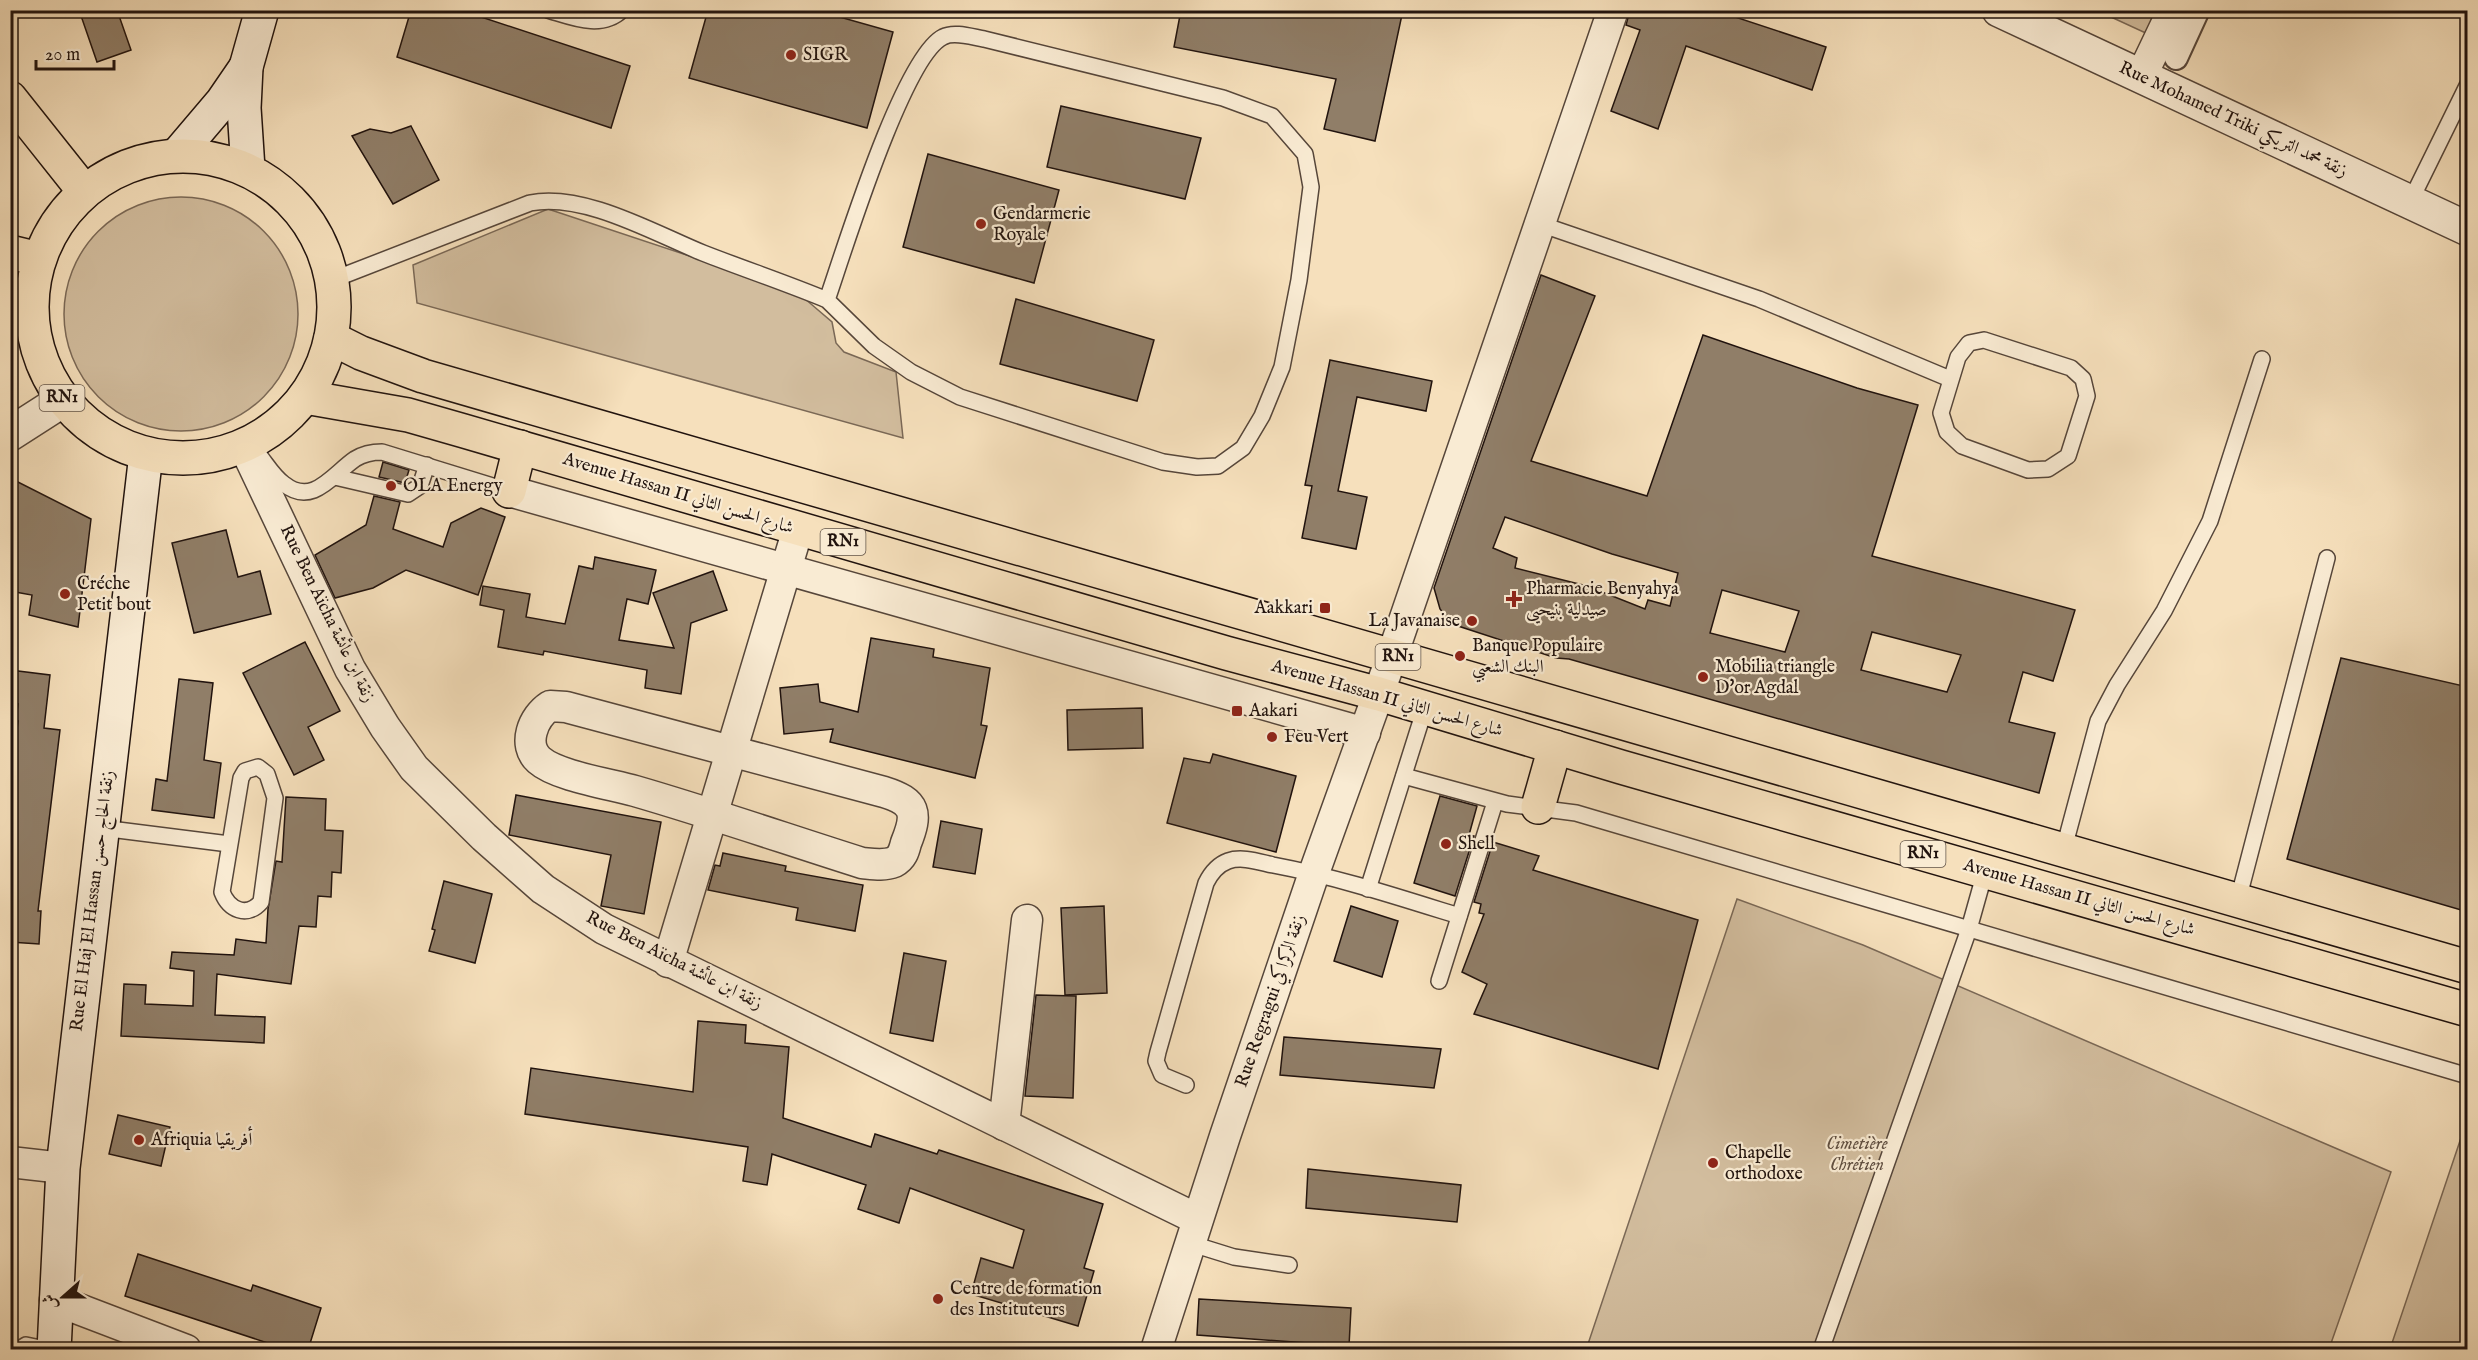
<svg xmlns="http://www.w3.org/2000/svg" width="2478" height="1360" font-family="'IM FELL English',Amiri,serif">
	<rect width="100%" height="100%" fill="#f6e0bc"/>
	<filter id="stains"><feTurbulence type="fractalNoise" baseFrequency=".00333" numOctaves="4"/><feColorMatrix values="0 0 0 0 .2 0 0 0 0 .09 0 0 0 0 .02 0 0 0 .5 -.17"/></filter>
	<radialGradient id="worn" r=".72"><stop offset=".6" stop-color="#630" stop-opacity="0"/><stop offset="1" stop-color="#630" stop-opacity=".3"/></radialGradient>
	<g fill="#d2bd9e" stroke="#7a6856" stroke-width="1.5">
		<polygon points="2098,11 2142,11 2158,19 2150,35"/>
		<circle cx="181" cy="314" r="117"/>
		<polygon points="548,209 783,287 804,298 832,322 836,343 844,352 896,372 903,438 417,303 413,265"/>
		<polygon points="1737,899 1863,945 2391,1172 2329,1349 1586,1350"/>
		<polygon points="2464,1129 2468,1130 2467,1349 2390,1349"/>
	</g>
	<g fill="#907e68" stroke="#21130e" stroke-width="1.5" fill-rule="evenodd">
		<polygon points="79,10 117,10 131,50 97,62"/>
		<polygon points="411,10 460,10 630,66 611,128 397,57"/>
		<polygon points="708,10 815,10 893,32 867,128 689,78"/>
		<polygon points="1181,10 1403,10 1375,141 1324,129 1336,79 1174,47"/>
		<polygon points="1630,10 1714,10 1826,47 1812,90 1686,46 1658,129 1611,111 1640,30 1626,25"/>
		<polygon points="1061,106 1201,138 1185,199 1047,167"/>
		<polygon points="411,126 439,180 393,204 352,136 370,129 391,133"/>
		<polygon points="928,154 1059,190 1034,283 903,247"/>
		<path d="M1541 275 1595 296 1531 461 1647 496 1703 335 1857 388 1918 405 1872 556 2075 610 2053 681 2023 672 2009 722 2055 733 2039 793 1569 659 1556 658 1452 624 1440 609 1434 588ZM1505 517 1612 554 1678 573 1670 606 1648 600 1645 609 1587 586 1515 568 1517 558 1493 548ZM1722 590 1799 611 1785 652 1710 633ZM1872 632 1961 655 1947 692 1861 670Z"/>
		<polygon points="1016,299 1154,340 1137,401 1000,364"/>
		<polygon points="1330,360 1432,381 1426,411 1357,397 1338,491 1367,497 1356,549 1302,538 1312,486 1305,485"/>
		<polygon points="383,462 409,470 405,483 379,477"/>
		<polygon points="10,478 91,519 78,627 29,615 32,595 10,591"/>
		<polygon points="374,496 400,502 393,529 443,547 451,523 481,508 505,517 478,595 406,570 373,588 335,598 315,555 366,525"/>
		<polygon points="226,530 238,577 260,571 271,614 194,633 172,543"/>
		<polygon points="595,557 656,570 648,604 627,599 619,640 674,648 653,593 713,571 727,610 691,623 681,694 645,688 647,670 544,651 543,655 498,647 504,610 480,605 483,586 530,594 526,617 565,624 579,566 593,569"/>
		<polygon points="871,638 934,649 933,657 990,668 981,725 987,726 975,778 830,742 833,729 784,734 780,688 818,684 820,702 858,712"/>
		<polygon points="305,642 340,711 308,727 324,760 294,775 243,673"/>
		<polygon points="2341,658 2468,687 2468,912 2287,859"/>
		<polygon points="10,670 50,675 44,728 60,730 38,911 41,911 39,944 10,942 10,786 18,721 16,721 18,704 10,703"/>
		<polygon points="179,679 213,683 204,760 221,763 214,818 152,810 156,779 167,781"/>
		<polygon points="1142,708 1143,748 1068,750 1067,710"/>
		<polygon points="1213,754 1296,776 1276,852 1167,823 1184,758 1210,763"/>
		<polygon points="516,795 661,822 644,914 601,906 611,855 509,835"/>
		<polygon points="1440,796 1477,806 1469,835 1474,836 1455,896 1414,883"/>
		<polygon points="286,797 326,799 325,830 343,831 341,873 332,872 331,897 318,896 316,927 299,926 291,984 217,974 215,1015 265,1017 264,1043 121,1036 124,984 146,985 145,1004 193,1006 194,971 170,968 172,952 234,955 236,939 266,943 268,909 276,861 282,862"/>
		<polygon points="941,821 982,829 975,874 933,867"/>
		<polygon points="1493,842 1539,856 1533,870 1698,920 1658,1069 1474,1014 1487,984 1462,972 1484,914 1479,913 1481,904 1474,902"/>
		<polygon points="723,853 786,866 785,871 863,885 855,931 796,920 798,908 708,890 715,865 720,866"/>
		<polygon points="444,881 492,894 475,963 429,951 435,930 432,929"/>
		<polygon points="1104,906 1107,993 1065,995 1061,908"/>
		<polygon points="1351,906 1398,921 1382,977 1334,961"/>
		<polygon points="904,953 946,961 933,1041 890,1033"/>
		<polygon points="1036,995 1076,996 1073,1098 1025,1096"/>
		<polygon points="698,1021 746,1025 745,1043 789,1047 783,1118 871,1147 875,1134 937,1154 939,1150 1103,1204 1084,1268 1094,1271 1078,1326 971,1294 981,1258 1013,1268 1024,1230 910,1188 899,1223 858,1209 866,1185 772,1154 767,1185 743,1181 748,1147 525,1114 531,1068 693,1092"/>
		<polygon points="1284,1037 1441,1049 1434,1088 1280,1075"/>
		<polygon points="118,1115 170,1127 161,1166 109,1154"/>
		<polygon points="1308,1169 1461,1185 1457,1222 1306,1208"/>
		<polygon points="138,1254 251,1291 253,1285 321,1308 308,1350 289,1350 125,1296"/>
		<polygon points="1199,1299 1351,1308 1349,1346 1197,1335"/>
	</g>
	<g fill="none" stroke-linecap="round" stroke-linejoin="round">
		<defs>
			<g id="service">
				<path d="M548 10C572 17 601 30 622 10"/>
				<polyline points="2410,202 2468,84"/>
				<polyline points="1540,224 1759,299 1950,379"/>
				<path d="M332 280 530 203C583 192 654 233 703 253 744 269 786 283 827 300 844 251 903 57 943 37 954 31 972 37 984 39L1223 98 1272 116 1305 154 1311 187 1299 280 1282 367 1262 416 1243 448 1218 466 1197 467 1163 462 960 397 911 372 874 346 827 300"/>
				<polygon points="1984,340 2071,368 2083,379 2087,396 2068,456 2048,469 2028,470 1962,446 1947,432 1941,413 1958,357 1969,343"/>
				<path d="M259 455C267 465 274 477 284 484 313 507 333 474 355 459 363 454 372 452 382 452L509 491"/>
				<polyline points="335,477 408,494 420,486 427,465"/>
				<path d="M258 767 267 774 275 798 261 902C247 918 229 910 222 892L241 778 245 771Z"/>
				<polyline points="1404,776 1507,804 1576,813 2468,1076"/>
				<polyline points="102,828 229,844"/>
				<polyline points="2064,848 2098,721 2117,685 2164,611 2210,521 2262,359"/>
				<polyline points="1368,889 1425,708"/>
				<polyline points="2238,900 2327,558"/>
				<polyline points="1439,981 1495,802"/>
				<path d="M1186 1085 1162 1075 1156 1061 1158 1052 1206 883C1211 873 1217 865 1228 861 1242 856 1259 862 1273 865 1337 877 1398 897 1459 916"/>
				<polyline points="1189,1243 1234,1257 1289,1265"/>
				<polyline points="18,1350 26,1345 50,1350"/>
				<polyline points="1821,1350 1969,929 1985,872"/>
			</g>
			<polyline id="pedestrian" points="2176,58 2198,10"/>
			<g id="minor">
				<polyline points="2141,77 2173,10"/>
				<polyline points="244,446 350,669 385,727 414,768 484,837 543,889 604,929 1197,1219"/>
				<polyline points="509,491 1365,733"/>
				<path d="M550 706 566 707 884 792C916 802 918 813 906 843 904 851 902 858 894 862 884 866 873 864 862 863 786 839 711 813 635 791 610 784 557 776 539 760 522 745 533 717 550 706Z"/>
				<polyline points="668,962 798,529"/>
				<polyline points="1004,1125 1027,920"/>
				<polyline points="10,1162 63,1168"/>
				<polyline points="55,1300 186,1350"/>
				<polyline points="1156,1350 1225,1136 1314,873 1392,656 1613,10"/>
			</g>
			<g id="tertiary">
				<polyline points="1999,10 2468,229"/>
				<polyline points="10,434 63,400"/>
			</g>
			<g id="secondary">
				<polyline points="177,155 222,102 246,67"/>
				<polyline points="248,169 244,108 246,67 262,10"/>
				<polyline points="54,1350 63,1168 146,454"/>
			</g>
			<g id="primary">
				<polyline points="10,98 84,191"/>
				<circle cx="183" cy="307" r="151"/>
				<polyline points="10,252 39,259"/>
				<polyline points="331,338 361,353 423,376 2468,967"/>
				<polyline points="305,397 408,415 464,431 1226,653 1379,694 1621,767 2468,1010"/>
				<polyline points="509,491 520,447"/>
				<polyline points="1538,807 1555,747"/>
			</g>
		</defs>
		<use href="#service" stroke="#56463a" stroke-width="18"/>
		<use href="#pedestrian" stroke="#56463a" stroke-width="26"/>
		<use href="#minor" stroke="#56463a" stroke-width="33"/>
		<use href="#tertiary" stroke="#56463a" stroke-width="36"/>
		<use href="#secondary" stroke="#21130e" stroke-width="36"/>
		<use href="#primary" stroke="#21130e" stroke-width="36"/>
		<use href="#service" stroke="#f9ebd3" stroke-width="15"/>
		<use href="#pedestrian" stroke="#f9ebd3" stroke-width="22"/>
		<use href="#minor" stroke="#f9ebd3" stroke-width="30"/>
		<use href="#tertiary" stroke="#f9ebd3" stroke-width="33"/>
		<use href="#secondary" stroke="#f9ebd3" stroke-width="33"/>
		<use href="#primary" stroke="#f6e0bc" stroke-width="33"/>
	</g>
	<g fill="#8f2418" stroke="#f9ebd3" stroke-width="2">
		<circle cx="791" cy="55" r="6"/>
		<circle cx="981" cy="224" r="6"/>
		<circle cx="391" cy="486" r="6"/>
		<circle cx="65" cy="594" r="6"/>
		<path d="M1511 590h6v6h6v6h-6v6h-6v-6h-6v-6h6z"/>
		<rect x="1319" y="602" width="12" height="12" rx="3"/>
		<circle cx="1472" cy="621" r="6"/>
		<circle cx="1460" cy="656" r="6"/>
		<circle cx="1703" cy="677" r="6"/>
		<rect x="1231" y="705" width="12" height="12" rx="3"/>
		<circle cx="1272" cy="737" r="6"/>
		<circle cx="1446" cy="844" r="6"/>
		<circle cx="139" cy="1140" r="6"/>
		<circle cx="1713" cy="1163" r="6"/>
		<circle cx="938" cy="1299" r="6"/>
	</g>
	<g text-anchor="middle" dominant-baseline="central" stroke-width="4.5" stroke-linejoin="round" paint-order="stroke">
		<g fill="#f9ebd3" stroke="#625449" stroke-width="1.5">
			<rect x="39.5" y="385" width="45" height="26" rx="4.5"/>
			<rect x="820.5" y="529" width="45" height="26" rx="4.5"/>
			<rect x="1375.5" y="644" width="45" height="26" rx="4.5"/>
			<rect x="1900.5" y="841" width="45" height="26" rx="4.5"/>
		</g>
		<g font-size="16" font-weight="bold" fill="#21130e">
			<text x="62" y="398">RN1</text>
			<text x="843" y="542">RN1</text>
			<text x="1398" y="657">RN1</text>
			<text x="1923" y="854">RN1</text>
		</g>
		<g font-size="18" fill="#21130e" stroke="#f9ebd3" text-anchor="start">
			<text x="803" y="55">SIGR</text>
			<text x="993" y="214">Gendarmerie<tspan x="993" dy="21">Royale</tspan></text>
			<text x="403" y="486">OLA Energy</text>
			<text x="77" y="584">Créche<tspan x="77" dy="21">Petit bout</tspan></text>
			<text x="1526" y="589">Pharmacie Benyahya<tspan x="1526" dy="21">صيدلية بنيحيى</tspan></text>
			<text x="1313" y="608" text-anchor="end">Aakkari</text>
			<text x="1460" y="621" text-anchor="end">La Javanaise</text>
			<text x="1472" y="646">Banque Populaire<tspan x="1472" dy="21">البنك الشعبي</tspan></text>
			<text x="1715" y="667">Mobilia triangle<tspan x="1715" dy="21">D'or Agdal</tspan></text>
			<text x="1249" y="711">Aakari</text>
			<text x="1284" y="737">Feu Vert</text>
			<text x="1458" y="844">Shell</text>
			<text x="151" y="1140">Afriquia أفريقيا</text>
			<text x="1725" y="1153">Chapelle<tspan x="1725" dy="21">orthodoxe</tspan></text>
			<text x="950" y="1289">Centre de formation<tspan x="950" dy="21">des Instituteurs</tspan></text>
		</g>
		<g font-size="18" fill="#21130e" stroke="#f9ebd3">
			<text transform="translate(2233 120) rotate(25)">Rue Mohamed Triki زنقة محمد التريكي</text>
			<text transform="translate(678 494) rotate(17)">Avenue Hassan II شارع الحسن الثاني</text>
			<text transform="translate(327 614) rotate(64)">Rue Ben Aïcha زنقة ابن عائشة</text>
			<text transform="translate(1387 699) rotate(16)">Avenue Hassan II شارع الحسن الثاني</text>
			<text transform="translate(2079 898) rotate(16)">Avenue Hassan II شارع الحسن الثاني</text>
			<text transform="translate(93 901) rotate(-83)">Rue El Haj El Hassan زنقة الحاج حسن</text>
			<text transform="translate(674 961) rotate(27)">Rue Ben Aïcha زنقة ابن عائشة</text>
			<text transform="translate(1271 1001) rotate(-71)">Rue Regragui زنقة الركراكي</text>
		</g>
		<g font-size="18" font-style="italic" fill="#5f4e40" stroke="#f9ebd3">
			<text x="1857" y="1144">Cimetière<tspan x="1857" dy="21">Chrétien</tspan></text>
		</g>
	</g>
	<rect width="2478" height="1360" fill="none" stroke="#f6e0bc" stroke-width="36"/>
	<rect x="12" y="12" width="2454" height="1336" fill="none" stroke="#21130e" stroke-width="3"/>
	<rect x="18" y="18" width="2442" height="1324" fill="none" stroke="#21130e" stroke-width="1.5"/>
	<g transform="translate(63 1297) rotate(249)" stroke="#f9ebd3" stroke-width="4.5" paint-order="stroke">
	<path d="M0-4.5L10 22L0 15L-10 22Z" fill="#21130e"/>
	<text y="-9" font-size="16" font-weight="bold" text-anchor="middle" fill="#21130e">ش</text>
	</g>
	<path d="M36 60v9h78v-9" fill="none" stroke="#21130e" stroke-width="3"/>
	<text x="45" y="60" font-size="18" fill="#21130e" stroke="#f9ebd3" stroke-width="4.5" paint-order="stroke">20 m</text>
	<rect width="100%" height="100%" filter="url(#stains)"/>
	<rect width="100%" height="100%" fill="url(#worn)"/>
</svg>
